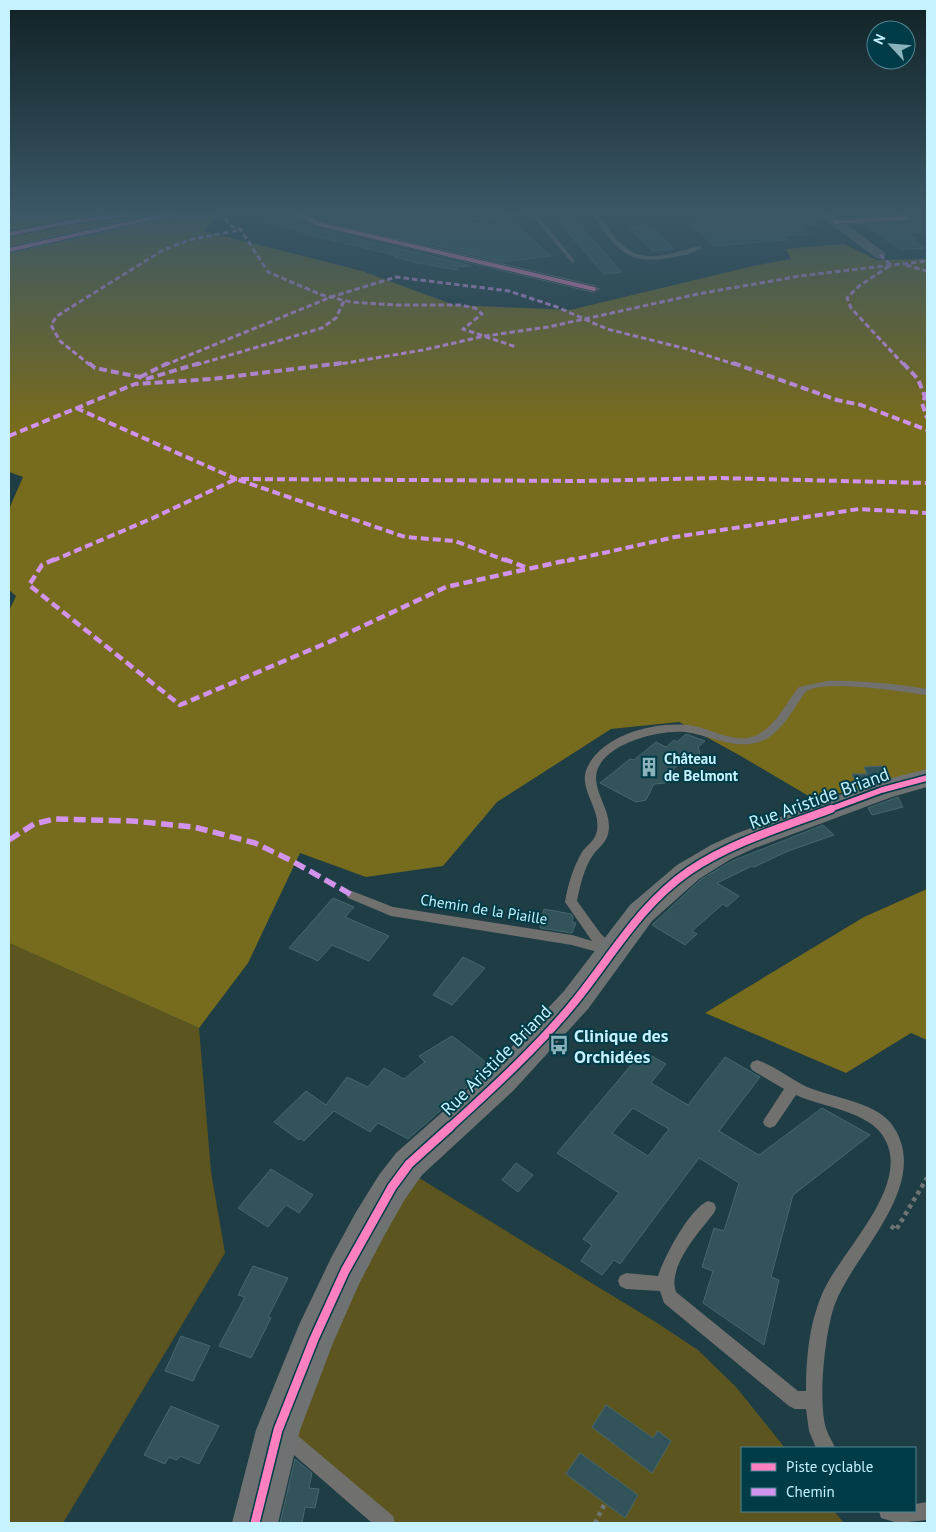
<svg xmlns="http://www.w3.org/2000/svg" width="936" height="1532" font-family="'PT Sans',sans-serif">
	<rect width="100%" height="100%" fill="#1e3d44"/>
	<g fill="#5d551f">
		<polygon points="9,943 199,1028 211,1172 225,1253 63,1523 9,1523"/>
		<polygon points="419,1178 654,1321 698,1350 736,1387 785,1448 742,1448 742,1511 834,1511 844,1523 386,1523 278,1430 345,1271"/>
	</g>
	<g fill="#776b1d">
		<polygon points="9,210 224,210 204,231 362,271 454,305 570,310 753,266 791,259 786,249 844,244 877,260 927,259 927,778 812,798 739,755 679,722 611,729 497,802 443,866 366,877 300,853 248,963 199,1028 9,943 9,611 16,596 9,590 9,509 23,477 9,472"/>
		<polygon points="927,889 927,1040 911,1033 846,1073 705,1013 864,917"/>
	</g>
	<g fill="#315359" stroke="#46676e" fill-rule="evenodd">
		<polygon points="314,210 499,210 502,213 466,217 464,219 469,223 509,218 551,256 504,262 324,219 306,212"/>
		<polygon points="733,210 798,210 817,225 801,226 809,234 783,236 788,240 715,246 689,223 743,219"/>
		<polygon points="845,210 887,210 890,213 852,215"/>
		<polygon points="905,210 927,210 927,232 908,233 916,238 912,239 925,248 900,250 867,226 906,223 913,220 913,217"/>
		<polygon points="566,214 570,214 622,272 604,274 558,221"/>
		<polygon points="288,216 315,228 472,266 457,267 457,270 418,263 394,257 398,256 314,236 265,221"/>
		<polygon points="650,226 674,249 652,251 629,227"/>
		<polygon points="686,734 705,741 698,747 700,753 694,758 685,759 669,773 672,777 665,783 654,784 646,800 636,802 600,783 630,759 634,760 656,742 666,747 674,740 677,742"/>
		<polygon points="884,766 889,777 858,786 852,774 867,774 864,767"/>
		<polygon points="898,797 903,807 872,815 868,808"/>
		<polygon points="823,825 834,835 788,851 754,867 752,866 717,883 739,896 727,907 723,904 692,931 697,934 685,945 652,925 700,880 732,861"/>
		<polygon points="333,898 354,907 345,917 389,936 369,961 332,945 318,961 289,948"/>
		<polygon points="544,909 571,914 573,917 572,922 576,923 572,933 540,928"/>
		<polygon points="463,957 485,968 452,1005 433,995"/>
		<polygon points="452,1036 491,1066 408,1139 378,1123 370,1132 334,1111 304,1141 300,1138 299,1140 274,1122 306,1091 326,1105 347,1077 368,1087 384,1068 404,1079 425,1062 419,1056"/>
		<path d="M643 1051 666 1064 651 1083 688 1105 725 1057 760 1077 719 1131 759 1155 822 1108 870 1135 793 1195 771 1277 779 1280 764 1345 703 1303 713 1271 702 1267 714 1228 724 1231 739 1183 699 1158 620 1264 614 1260 602 1275 581 1261 592 1245 583 1239 619 1193 557 1153ZM633 1108 669 1129 648 1156 612 1133Z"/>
		<polygon points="516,1163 533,1175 518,1192 502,1180"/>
		<polygon points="271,1169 313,1195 299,1213 286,1205 268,1227 238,1208"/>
		<polygon points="253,1266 288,1278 268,1317 271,1318 251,1358 219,1346 245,1297 238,1295"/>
		<polygon points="181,1336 210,1346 193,1381 165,1371"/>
		<polygon points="606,1405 653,1438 658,1431 671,1441 652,1473 592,1427"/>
		<polygon points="171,1406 219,1426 199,1464 180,1456 177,1460 169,1457 165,1464 144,1455"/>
		<polygon points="580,1453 638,1495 625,1518 566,1474"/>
		<polygon points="295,1459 312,1473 309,1488 319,1489 315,1508 305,1507 302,1523 280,1523"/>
	</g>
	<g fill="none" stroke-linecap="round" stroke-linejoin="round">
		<g stroke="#6f7476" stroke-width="4.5" stroke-dasharray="4 4" stroke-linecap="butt">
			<polyline points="891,1226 896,1230 927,1178"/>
			<polyline points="595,1523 605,1503"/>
		</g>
		<g fill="#70706f" fill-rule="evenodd">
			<path d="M537 210H609L596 212C632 263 639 263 699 246L702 248C693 254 679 256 668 258 624 266 614 245 590 212 572 213 554 211 536 213L574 260V262L572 263 531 214 469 221 466 219Z"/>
			<path d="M827 681C861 680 894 684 927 689V695C903 692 826 679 807 691 804 693 802 697 800 700 789 716 778 736 759 742 733 750 710 735 685 732 659 729 595 745 596 779 597 798 613 814 608 834 606 843 598 848 593 855 584 868 580 886 577 901L601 934 619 951 617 954 612 956 572 945 391 916 348 898 346 895 348 892 352 891 393 907 572 935 592 941 565 902C568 884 573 868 582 852 586 846 594 841 596 834 604 811 577 790 587 768 603 733 660 720 694 726 714 730 737 745 757 735 776 726 786 703 799 687Z"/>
			<path d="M757 1060C775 1066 790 1079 807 1087 831 1097 873 1102 890 1122 936 1181 855 1251 835 1304 825 1330 817 1406 827 1431 829 1437 833 1442 835 1448H816L809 1431 806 1409H795L789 1406 664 1303 660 1291 626 1289 620 1286 618 1281 620 1276 626 1273 658 1276C664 1257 690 1208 708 1201L714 1203 716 1208 714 1213C699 1232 667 1267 676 1292L798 1391H806C806 1358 809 1325 822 1294 840 1251 919 1180 880 1132 863 1111 820 1106 796 1095L775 1126 770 1128 765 1126 763 1122 765 1118 784 1089 752 1070 750 1066 752 1062Z"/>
			<polygon points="285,1427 291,1430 393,1516 395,1523 372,1523 279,1442 276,1436 279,1430"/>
			<polygon points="927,1502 927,1520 898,1523 881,1518 879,1511 915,1511 915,1504"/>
		</g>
		<g fill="#70706f" fill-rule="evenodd">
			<polygon points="285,210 297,210 323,221 594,285 600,289 594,293 315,226 290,215"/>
			<polygon points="813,210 826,210 838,218 895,215 889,210 902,210 912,218 906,221 847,225 884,252 886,255 880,259 876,258"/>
		</g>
		<g fill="#6e7272" fill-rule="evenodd">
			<polygon points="169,210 194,210 187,214 9,254 9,246"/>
			<polygon points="927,769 927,787 892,797 755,848 731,859 699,879 652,921 588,1009 513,1091 422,1175 405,1199 384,1236 359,1284 333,1343 300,1430 278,1523 232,1523 256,1430 299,1325 331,1258 356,1212 379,1175 396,1153 489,1071 564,991 630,905 677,865 711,845 735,834 872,783"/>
		</g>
		<g stroke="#d193ec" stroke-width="3" stroke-dasharray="5.5 3" stroke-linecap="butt">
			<polyline points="229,210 226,220 231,226 241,230 268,272 322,295 351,302 395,305 460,305 475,308 482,314 463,329 516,347"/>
			<polyline points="127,215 152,210"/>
			<polyline points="880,255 891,265 859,286 847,298 851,308 904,365"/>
			<polyline points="906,265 927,271"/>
			<polyline points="90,365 60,341 51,325 57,316 163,250 193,239 240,230"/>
			<polyline points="165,365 331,297 396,277 509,291 557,307 607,329 687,349 737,365"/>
			<polyline points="196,365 322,328 336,318 344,301"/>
			<polyline points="334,365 423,350 485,336 548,327 698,294 800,276 927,261"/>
		</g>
		<g stroke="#d193ec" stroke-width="4" stroke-dasharray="8 4" stroke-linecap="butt">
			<polyline points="89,363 95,368 140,377 137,382"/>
			<polyline points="733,363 837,400 861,405 927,430"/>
			<polyline points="903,363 918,379 925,397"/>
			<polyline points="140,377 168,363"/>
			<polyline points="146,379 200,363"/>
			<polyline points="927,393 922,403 927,418"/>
			<polyline points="76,408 236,479 583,481 717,478 927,483"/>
			<polyline points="9,436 135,384 212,379 342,363"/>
			<polyline points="52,561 153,518 236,479 405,537 455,541 507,561"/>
			<polyline points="567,561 675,537 859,509 927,513"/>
		</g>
		<g stroke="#d193ec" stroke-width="4.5" stroke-dasharray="9 4.5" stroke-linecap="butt">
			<polyline points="55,559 42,565 29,585 180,705 329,642 446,587 573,559"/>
			<polyline points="504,559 527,568"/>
		</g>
		<polyline stroke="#d193ec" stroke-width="5.5" stroke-dasharray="12 5.5" stroke-linecap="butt" points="9,840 34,824 54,819 132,821 194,827 255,843 292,861 352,895"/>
		<defs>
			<g id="cycleway-far3">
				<polyline points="291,210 319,224 594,289"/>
				<polyline points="835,222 906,218 895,210"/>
				<polyline points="9,234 71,222 132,214"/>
				<polyline points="9,250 187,210"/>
			</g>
			<polyline id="cycleway-far2" points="828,810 882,790 927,778"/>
			<path id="cycleway-far1" d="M449 1128C493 1088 540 1045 577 999 613 954 641 904 689 871 732 842 783 827 831 809"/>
			<polyline id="cycleway" points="255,1523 278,1430 314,1339 345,1271 392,1187 409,1164 450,1127"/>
		</defs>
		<use href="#cycleway-far3" stroke="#003c48" stroke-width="5.5"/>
		<use href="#cycleway-far2" stroke="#003c48" stroke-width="9"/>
		<use href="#cycleway-far1" stroke="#003c48" stroke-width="11"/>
		<use href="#cycleway" stroke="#003c48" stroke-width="12"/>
		<use href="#cycleway-far3" stroke="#ff80c0" stroke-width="4"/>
		<use href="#cycleway-far2" stroke="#ff80c0" stroke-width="5.5"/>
		<use href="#cycleway-far1" stroke="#ff80c0" stroke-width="8"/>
		<use href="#cycleway" stroke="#ff80c0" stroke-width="9"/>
	</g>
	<linearGradient id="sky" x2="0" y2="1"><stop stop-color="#102225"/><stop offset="0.5" stop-color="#3b5767"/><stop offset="1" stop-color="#3b5767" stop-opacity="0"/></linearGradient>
	<rect width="936" height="424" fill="url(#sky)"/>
	<defs>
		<symbol id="building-bare" viewBox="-9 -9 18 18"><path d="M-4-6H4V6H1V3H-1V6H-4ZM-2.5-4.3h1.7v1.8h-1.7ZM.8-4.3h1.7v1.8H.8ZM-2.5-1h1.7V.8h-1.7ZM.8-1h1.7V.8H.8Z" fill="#8bb3bd" stroke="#003c48" stroke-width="2.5" paint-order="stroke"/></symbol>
		<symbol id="bus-bare" viewBox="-9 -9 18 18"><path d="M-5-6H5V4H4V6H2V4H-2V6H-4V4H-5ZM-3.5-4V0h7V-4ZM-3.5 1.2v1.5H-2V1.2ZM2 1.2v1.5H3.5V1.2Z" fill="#8bb3bd" stroke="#003c48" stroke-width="2.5" paint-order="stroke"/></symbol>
	</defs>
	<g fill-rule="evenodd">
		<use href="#building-bare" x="635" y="753" width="28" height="28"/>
		<use href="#bus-bare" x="545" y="1031" width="28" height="28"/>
	</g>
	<g text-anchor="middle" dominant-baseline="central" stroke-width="4" stroke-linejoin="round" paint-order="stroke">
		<g font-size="15" font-weight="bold" fill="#c5f2fe" stroke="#003c48" text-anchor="start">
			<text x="664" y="758">Château<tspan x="664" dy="17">de Belmont</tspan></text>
		</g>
		<g font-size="15" fill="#c5f2fe" stroke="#003c48">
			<text transform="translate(484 909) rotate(9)">Chemin de la Piaille</text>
		</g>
		<g font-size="18" fill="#c5f2fe" stroke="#003c48">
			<text transform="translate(819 798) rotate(-20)">Rue Aristide Briand</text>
			<text transform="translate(496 1060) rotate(-45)">Rue Aristide Briand</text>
		</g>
		<g font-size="18" font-weight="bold" fill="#c5f2fe" stroke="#003c48" text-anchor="start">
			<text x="574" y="1035">Clinique des<tspan x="574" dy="21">Orchidées</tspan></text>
		</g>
	</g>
	<rect width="936" height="1532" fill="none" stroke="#c5f2fe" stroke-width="20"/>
	<rect x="741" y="1447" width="175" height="65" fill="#003c48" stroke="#4f8591"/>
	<rect x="751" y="1463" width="25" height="8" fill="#ff80c0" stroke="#4f8591"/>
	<text x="786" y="1472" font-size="15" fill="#c5f2fe">Piste cyclable</text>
	<rect x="751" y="1488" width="25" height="8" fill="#d193ec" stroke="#4f8591"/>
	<text x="786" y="1497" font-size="15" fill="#c5f2fe">Chemin</text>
	<g transform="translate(891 45) rotate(296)"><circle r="24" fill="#003c48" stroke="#4f8591"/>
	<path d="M0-4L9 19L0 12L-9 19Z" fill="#8bb3bd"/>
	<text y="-8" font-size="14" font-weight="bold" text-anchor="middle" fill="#c5f2fe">N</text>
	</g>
</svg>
